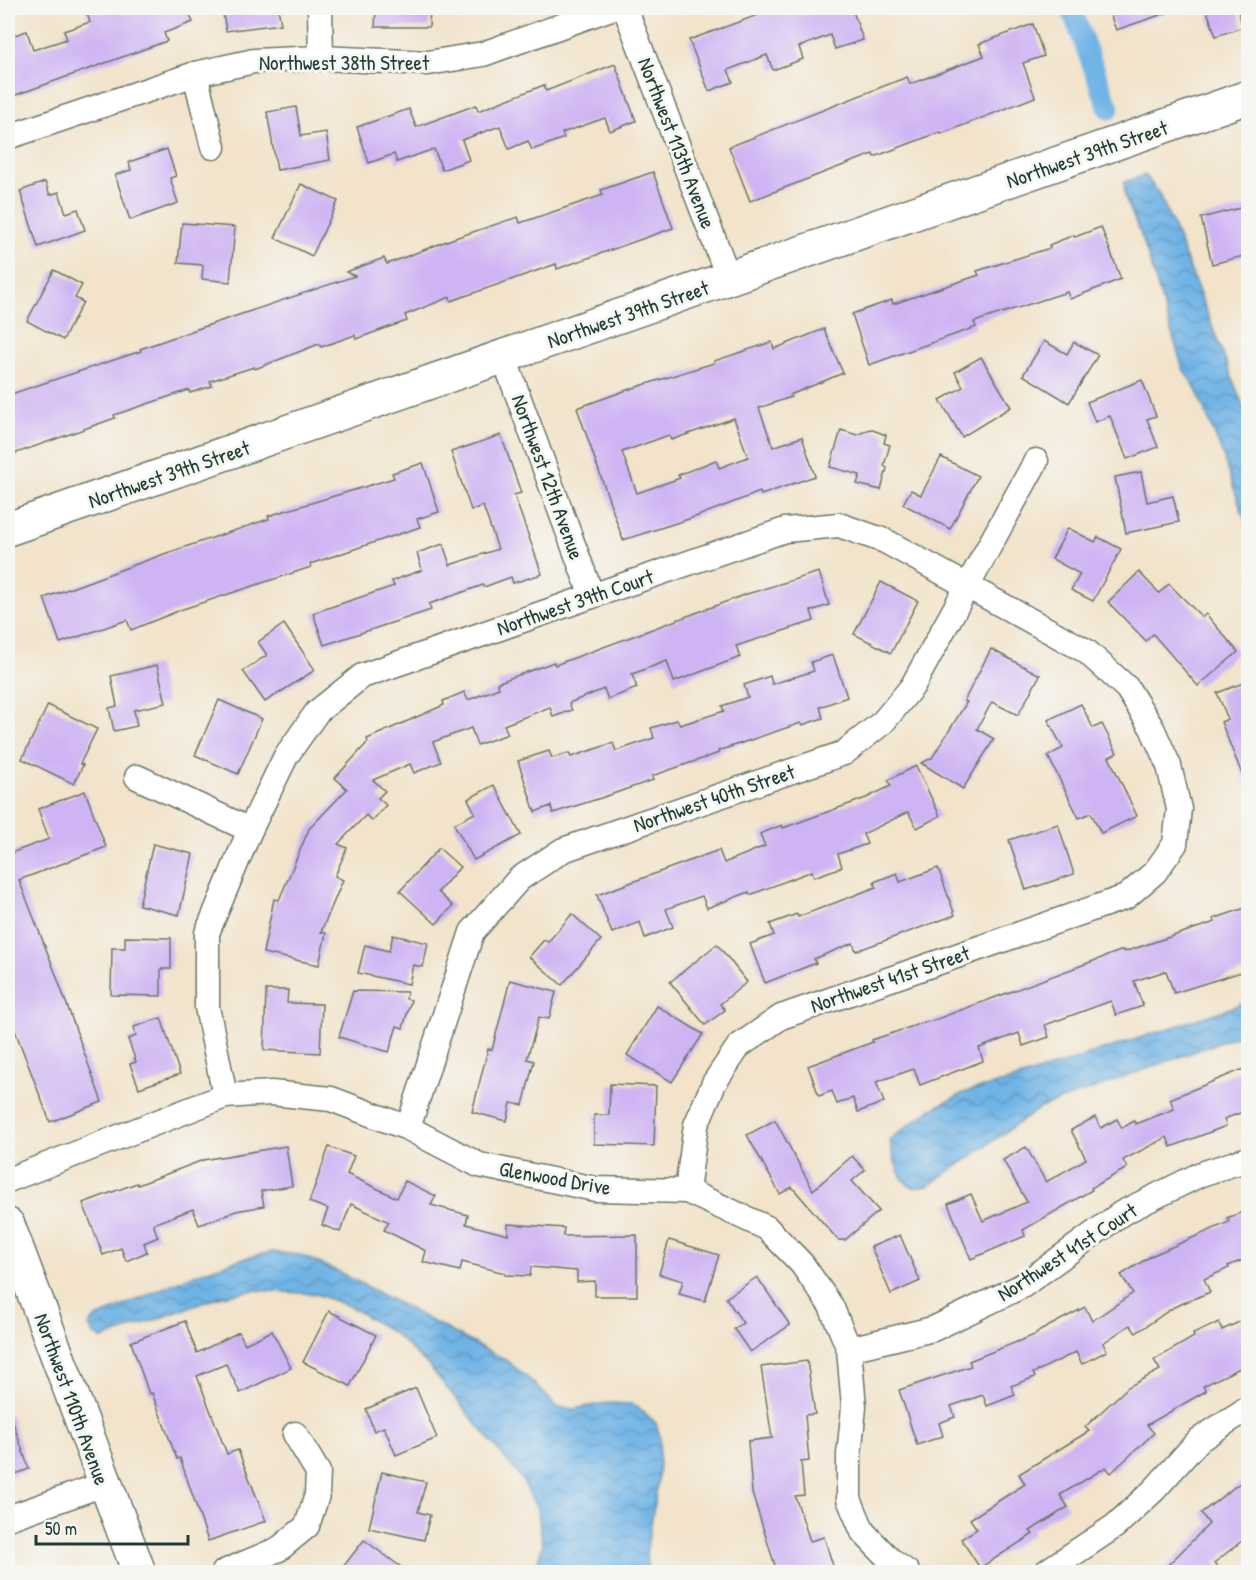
<svg xmlns="http://www.w3.org/2000/svg" width="1256" height="1580" font-family="'Patrick Hand',sans-serif">
	<defs>
		<pattern id="water-waves" width="16" height="10" patternUnits="userSpaceOnUse" patternTransform="scale(1.5)"><rect width="16" height="10" fill="#70b4e6"/><path d="M0 5q4-4 8 0t8 0" fill="none" stroke="#5b94bb"/></pattern>
	</defs>
	<rect width="100%" height="100%" fill="#f6f6f2"/>
	<filter id="ink" filterUnits="userSpaceOnUse"><feTurbulence type="fractalNoise" baseFrequency=".0167" numOctaves="2"/><feDisplacementMap in="SourceGraphic" scale="12" xChannelSelector="R" yChannelSelector="G"/><feConvolveMatrix kernelMatrix="1 2 1 2 8 2 1 2 1" color-interpolation-filters="sRGB"/></filter>
	<filter id="wash" filterUnits="userSpaceOnUse"><feTurbulence type="fractalNoise" baseFrequency=".008" numOctaves="4" result="noise"/><feDisplacementMap in="SourceGraphic" scale="24" xChannelSelector="R" yChannelSelector="G"/><feGaussianBlur stdDeviation="1.35" result="paint"/><feColorMatrix in="noise" values="0 0 0 0 0 0 0 0 0 0 0 0 0 0 0 0 0 1.4 0 .05"/><feComposite in="paint" operator="in"/></filter>
	<g filter="url(#wash)">
		<rect width="100%" height="100%" fill="#f2e3ca"/>
		<g fill="url(#water-waves)" stroke="#48788d" stroke-width="1.5">
			<polygon points="1145,175 1159,194 1173,225 1248,419 1248,530 1221,450 1196,389 1183,369 1143,240 1125,197 1124,182"/>
			<path d="M1248 1002V1032L1040 1108 928 1186C923 1186 917 1188 913 1187 899 1184 891 1151 890 1139L930 1110 966 1092 1013 1080Z"/>
			<path d="M272 1252 300 1255 337 1271 507 1361 534 1383 557 1407 574 1409 607 1403 633 1404 646 1414 656 1423 660 1437 658 1481 646 1555 648 1572H535L543 1543 537 1509 522 1479 428 1365 392 1332 351 1307 316 1294 255 1290 222 1296 102 1339 93 1334 89 1325 94 1319C151 1294 210 1263 272 1252Z"/>
		</g>
		<g fill="none" stroke-linecap="round" stroke-linejoin="round">
			<polyline stroke="#70b4e6" stroke-width="21" points="1071,8 1109,109"/>
		</g>
		<g id="blocks">
			<g fill="#cfb4f3" fill-rule="evenodd">
				<polygon points="85,8 187,8 193,22 164,33 167,41 13,96 8,80 8,37 27,31 33,50 67,39 64,31 90,22"/>
				<polygon points="222,8 278,8 281,24 226,31"/>
				<polygon points="376,8 430,8 429,27 375,27"/>
				<polygon points="777,8 852,8 863,40 835,49 830,35 799,47 803,59 773,70 767,55 728,70 733,82 709,91 689,40"/>
				<polygon points="1108,8 1174,8 1175,10 1116,30"/>
				<polygon points="1206,8 1237,8 1243,27 1216,36"/>
				<polygon points="1033,24 1044,56 1023,63 1035,97 941,134 940,132 874,157 873,154 849,163 750,201 729,147 907,77 910,84 984,56 979,44"/>
				<polygon points="615,64 636,121 610,131 605,118 562,133 564,138 532,150 528,141 509,149 500,126 462,140 469,160 442,170 434,149 397,162 394,154 369,163 357,127 409,109 416,127 476,105 478,111 544,85 546,91"/>
				<polygon points="296,107 301,136 326,132 330,160 277,170 267,112"/>
				<polygon points="167,149 176,176 170,178 178,203 130,220 115,175 131,170 129,162"/>
				<polygon points="653,172 673,228 557,269 556,264 451,301 450,297 405,315 407,321 389,327 356,339 355,335 321,347 319,344 255,369 254,367 210,381 212,386 190,393 189,390 114,415 115,418 8,456 8,395 141,351 140,349 206,326 355,276 346,272 384,258 387,264 452,239 518,217 520,223 603,195 601,190"/>
				<polygon points="45,182 50,195 59,192 66,213 78,209 85,230 38,247 20,191"/>
				<polygon points="301,184 338,201 312,256 275,238"/>
				<polygon points="1248,206 1248,255 1212,264 1201,218"/>
				<polygon points="182,223 235,227 230,282 202,279 203,265 178,263"/>
				<polygon points="1101,227 1121,279 1070,299 1067,292 974,322 976,327 869,365 852,314 892,300 893,304 979,275 977,271 1050,248 1049,245 1074,235 1075,237"/>
				<polygon points="54,270 82,285 75,298 83,302 63,340 27,321"/>
				<path d="M824 329 843 373 790 395 791 397 759 408 773 447 802 437 815 476 761 495 760 492 695 517 623 540 577 408 627 390 714 363V361L772 342 774 349ZM734 418 748 457 719 468 716 460 678 475 680 478 637 493 622 452 669 435 671 440Z"/>
				<polygon points="1044,341 1067,354 1074,342 1098,355 1069,403 1023,375"/>
				<polygon points="981,357 1011,407 962,437 940,400 963,387 955,372"/>
				<polygon points="1142,380 1156,416 1147,419 1158,447 1127,459 1110,416 1095,422 1087,402"/>
				<polygon points="870,429 886,435 884,443 890,445 884,466 887,468 881,490 857,484 860,475 830,467 841,430 857,435"/>
				<polygon points="501,435 521,493 514,495 542,574 513,583 511,577 484,587 483,585 429,604 431,610 324,645 313,613 394,586 392,581 422,570 417,553 443,544 450,565 498,549 483,506 471,510 451,452"/>
				<polygon points="941,457 978,476 950,529 903,504 911,490 921,495"/>
				<polygon points="423,463 439,512 417,519 420,527 310,564 311,567 183,609 131,630 127,620 60,643 44,598 164,554 269,519 268,516 394,478 392,473"/>
				<polygon points="1141,472 1147,502 1173,496 1179,522 1126,533 1115,477"/>
				<polygon points="1068,528 1095,542 1098,537 1121,549 1093,601 1071,590 1080,574 1052,559"/>
				<polygon points="819,572 829,605 811,611 814,621 736,646 740,657 674,682 667,661 632,674 637,688 608,699 604,689 569,703 572,710 553,717 550,707 504,725 508,734 477,745 471,728 433,742 441,762 414,773 410,764 373,780 385,791 378,798 386,805 372,821 366,815 338,844 347,848 335,876 343,880 321,932 326,933 319,965 263,953 274,899 279,900 309,829 347,789 335,778 368,742 367,739 444,705 443,701 464,692 468,700 499,688 497,683 554,662 555,665 747,594"/>
				<polygon points="1139,572 1159,593 1169,584 1202,617 1206,614 1238,652 1198,686 1153,634 1146,641 1108,602"/>
				<polygon points="881,582 918,601 891,653 854,634"/>
				<polygon points="284,624 315,670 265,702 243,671 267,655 258,642"/>
				<polygon points="991,649 1040,675 1018,715 992,702 977,729 994,739 963,789 921,763 932,758 967,702 964,701"/>
				<polygon points="833,655 847,697 820,707 823,718 802,725 801,723 718,751 719,753 652,776 653,780 601,798 553,813 551,806 535,812 518,761 549,751 552,758 569,753 571,757 613,743 616,751 654,738 651,728 677,720 680,725 724,711 722,706 748,697 744,685 770,676 772,684 814,671 811,662"/>
				<polygon points="157,665 166,703 134,710 137,726 114,731 109,708 117,706 111,676"/>
				<polygon points="1248,681 1248,789 1221,722 1228,719 1217,693"/>
				<polygon points="219,700 262,719 238,774 195,755"/>
				<polygon points="1081,704 1093,728 1102,724 1117,753 1109,757 1137,816 1101,833 1091,813 1079,818 1048,756 1063,748 1048,720"/>
				<polygon points="48,705 97,729 80,764 83,765 74,784 22,759"/>
				<polygon points="916,766 940,816 917,828 908,812 863,834 867,844 838,854 842,867 814,877 812,871 750,895 749,892 707,908 702,896 666,909 673,927 645,938 640,922 612,933 597,895 719,850 724,863 765,846 760,834 782,825 783,828 866,798 891,786 888,780"/>
				<polygon points="494,785 521,835 474,860 454,824 475,813 468,799"/>
				<polygon points="85,791 106,847 19,880 55,972 102,1102 50,1122 8,1012 8,854 49,839 38,809"/>
				<polygon points="1058,824 1074,874 1026,890 1009,840"/>
				<polygon points="153,844 193,854 179,915 139,905"/>
				<polygon points="439,848 460,867 438,892 453,906 436,924 400,891"/>
				<polygon points="938,868 955,915 856,951 853,943 814,959 816,963 765,983 750,944 774,935 770,924 797,914 798,917 876,887 874,882 897,873 900,882"/>
				<polygon points="1248,907 1248,970 1174,993 1166,971 1134,981 1143,1006 1116,1015 1111,1001 1045,1025 1049,1037 1023,1046 1019,1033 979,1048 983,1061 920,1085 914,1069 876,1082 884,1102 858,1112 853,1098 837,1104 832,1091 819,1096 808,1066 873,1042 872,1040 928,1021 929,1022 1123,950 1124,952 1215,922 1213,919"/>
				<polygon points="572,914 601,940 562,985 529,957 544,940 548,942"/>
				<polygon points="393,935 428,943 423,967 413,965 409,984 358,973 365,945 389,951"/>
				<polygon points="125,937 171,938 171,969 161,969 161,996 111,995 112,948 125,948"/>
				<polygon points="717,944 747,982 720,1004 725,1010 705,1025 670,982"/>
				<polygon points="510,980 556,992 549,1019 539,1017 527,1059 534,1061 523,1105 511,1103 507,1121 472,1112 488,1049 492,1050"/>
				<polygon points="266,990 288,990 287,1003 322,1004 320,1053 264,1050"/>
				<polygon points="353,991 407,992 406,999 411,1000 403,1028 397,1026 389,1052 339,1037"/>
				<polygon points="657,1006 703,1034 672,1082 627,1055"/>
				<polygon points="161,1018 180,1074 139,1088 130,1064 136,1062 128,1039 136,1036 134,1027"/>
				<polygon points="1248,1067 1248,1110 1224,1119 1226,1126 1171,1147 1167,1137 1123,1160 1127,1168 1091,1188 1092,1190 1023,1230 1025,1236 971,1259 948,1204 971,1194 983,1221 1027,1202 1003,1160 1026,1147 1046,1182 1086,1159 1071,1130 1095,1117 1101,1128 1117,1119 1122,1128 1134,1121 1136,1124 1174,1109 1170,1099"/>
				<polygon points="610,1084 656,1086 654,1146 594,1144 594,1115 609,1115"/>
				<polygon points="775,1120 813,1190 852,1156 865,1170 852,1181 879,1211 845,1240 838,1240 792,1187 780,1194 747,1135"/>
				<polygon points="286,1146 292,1186 261,1191 264,1206 236,1211 199,1225 193,1209 153,1224 158,1237 144,1243 147,1252 126,1261 121,1248 103,1255 83,1203 137,1183 138,1185 203,1160"/>
				<polygon points="329,1147 354,1156 347,1174 397,1198 405,1181 436,1196 431,1205 468,1215 466,1224 508,1235 508,1224 564,1228 563,1236 637,1235 637,1296 595,1296 595,1281 577,1282 577,1271 531,1267 530,1276 505,1275 505,1273 462,1262 460,1271 423,1262 426,1251 384,1230 389,1222 351,1204 340,1232 322,1225 328,1209 309,1202"/>
				<polygon points="1248,1210 1248,1258 1228,1266 1229,1268 1204,1279 1210,1292 1174,1307 1136,1333 1130,1325 1103,1343 1107,1351 1082,1364 1076,1352 1033,1373 1035,1377 1011,1386 1015,1395 987,1406 983,1395 951,1406 955,1417 939,1423 943,1436 917,1445 899,1390 971,1366 969,1361 1037,1334 1036,1333 1085,1307 1092,1321 1133,1293 1121,1275 1151,1256 1229,1222 1227,1218"/>
				<polygon points="900,1235 920,1281 891,1294 871,1247"/>
				<polygon points="669,1240 719,1255 705,1301 679,1294 683,1281 659,1274"/>
				<polygon points="757,1277 790,1325 750,1352 734,1329 743,1323 726,1298"/>
				<polygon points="329,1311 376,1335 350,1386 303,1362"/>
				<polygon points="1248,1318 1248,1364 1203,1386 1206,1391 1147,1425 1154,1433 1111,1473 1106,1467 1060,1495 1068,1507 1030,1531 1033,1534 980,1568 961,1539 977,1529 970,1519 1025,1484 1019,1474 1089,1431 1085,1427 1128,1387 1160,1370 1154,1360 1194,1337 1193,1334 1219,1322 1222,1330"/>
				<polygon points="185,1321 197,1353 239,1332 245,1344 272,1331 291,1368 240,1393 226,1364 197,1376 227,1454 238,1450 266,1521 208,1541 180,1458 177,1459 152,1393 149,1394 131,1342"/>
				<polygon points="807,1361 815,1414 805,1415 809,1461 801,1462 804,1495 795,1496 810,1541 824,1537 835,1572 777,1572 752,1493 748,1441 772,1438 761,1367"/>
				<polygon points="416,1388 437,1438 396,1455 384,1427 374,1431 366,1409"/>
				<polygon points="8,1414 10,1414 29,1469 8,1477"/>
				<polygon points="382,1472 426,1482 418,1512 430,1515 424,1540 369,1528"/>
				<polygon points="1241,1482 1248,1492 1248,1536 1214,1563 1223,1572 1161,1572 1209,1524 1201,1513"/>
				<polygon points="364,1540 408,1572 339,1572"/>
			</g>
		</g>
	</g>
	<g filter="url(#ink)">
		<use href="#blocks" fill-opacity="0" stroke="#697768" stroke-width="1.5"/>
		<g fill="none" stroke-linecap="round" stroke-linejoin="round">
			<defs>
				<g id="street">
					<polyline points="320,8 321,58"/>
					<polyline points="625,8 729,279"/>
					<polyline points="195,74 213,147"/>
					<polyline points="8,137 195,74 254,61 321,58 428,63 483,54 611,8"/>
					<polyline points="504,358 592,596"/>
					<polyline points="137,777 250,830"/>
					<polyline points="225,1096 207,1007 207,933 250,830 286,756 317,712 362,676 592,596 785,530 839,525 885,541 1086,651 1127,688 1152,728 1169,766 1179,809 1175,844 1155,872 1126,897 781,1017 739,1046 714,1083 696,1125 687,1191"/>
					<polyline points="408,1128 472,932 519,879 563,850 844,753 883,722 912,687 1036,461"/>
					<polyline points="8,1180 225,1096 271,1093 331,1099 408,1128 479,1165 595,1189 687,1191 767,1228 802,1264 831,1306 849,1349 854,1407 849,1455 849,1499 863,1532 891,1561 907,1572"/>
					<polyline points="849,1349 933,1329 1022,1286 1122,1213 1201,1174 1248,1159"/>
					<polyline points="8,1518 104,1484"/>
					<polyline points="224,1572 279,1549 307,1526 317,1495 318,1472 295,1434"/>
					<polyline points="1046,1572 1115,1526 1154,1490 1199,1440 1248,1408"/>
				</g>
				<g id="secondary">
					<polyline points="8,529 1248,97"/>
					<polyline points="8,1225 139,1572"/>
				</g>
			</defs>
			<use href="#street" stroke="#697768" stroke-width="27"/>
			<use href="#secondary" stroke="#697768" stroke-width="36"/>
			<use href="#street" stroke="#fff" stroke-width="24"/>
			<use href="#secondary" stroke="#fff" stroke-width="33"/>
		</g>
	</g>
	<g text-anchor="middle" dominant-baseline="central" stroke-width="6" stroke-linejoin="round" paint-order="stroke">
		<g font-size="21" fill="#1f3d34" stroke="#f6f6f2">
			<text x="344" y="62">Northwest 38th Street</text>
			<text transform="translate(677 143) rotate(69)">Northwest 113th Avenue</text>
			<text transform="translate(1087 154) rotate(-19)">Northwest 39th Street</text>
			<text transform="translate(628 314) rotate(-19)">Northwest 39th Street</text>
			<text transform="translate(169 474) rotate(-19)">Northwest 39th Street</text>
			<text transform="translate(548 477) rotate(70)">Northwest 12th Avenue</text>
			<text transform="translate(575 602) rotate(-19)">Northwest 39th Court</text>
			<text transform="translate(714 798) rotate(-19)">Northwest 40th Street</text>
			<text transform="translate(890 979) rotate(-19)">Northwest 41st Street</text>
			<text transform="translate(555 1178) rotate(10)">Glenwood Drive</text>
			<text transform="translate(1067 1252) rotate(-33)">Northwest 41st Court</text>
			<text transform="translate(72 1399) rotate(70)">Northwest 110th Avenue</text>
		</g>
	</g>
	<rect width="1256" height="1580" fill="none" stroke="#f6f6f2" stroke-width="30"/>
	<path d="M36 1535v9h152v-9" fill="none" stroke="#1f3d34" stroke-width="3"/>
	<text x="45" y="1535" font-size="18" fill="#1f3d34" stroke="#f6f6f2" stroke-width="4.5" paint-order="stroke">50 m</text>
</svg>
